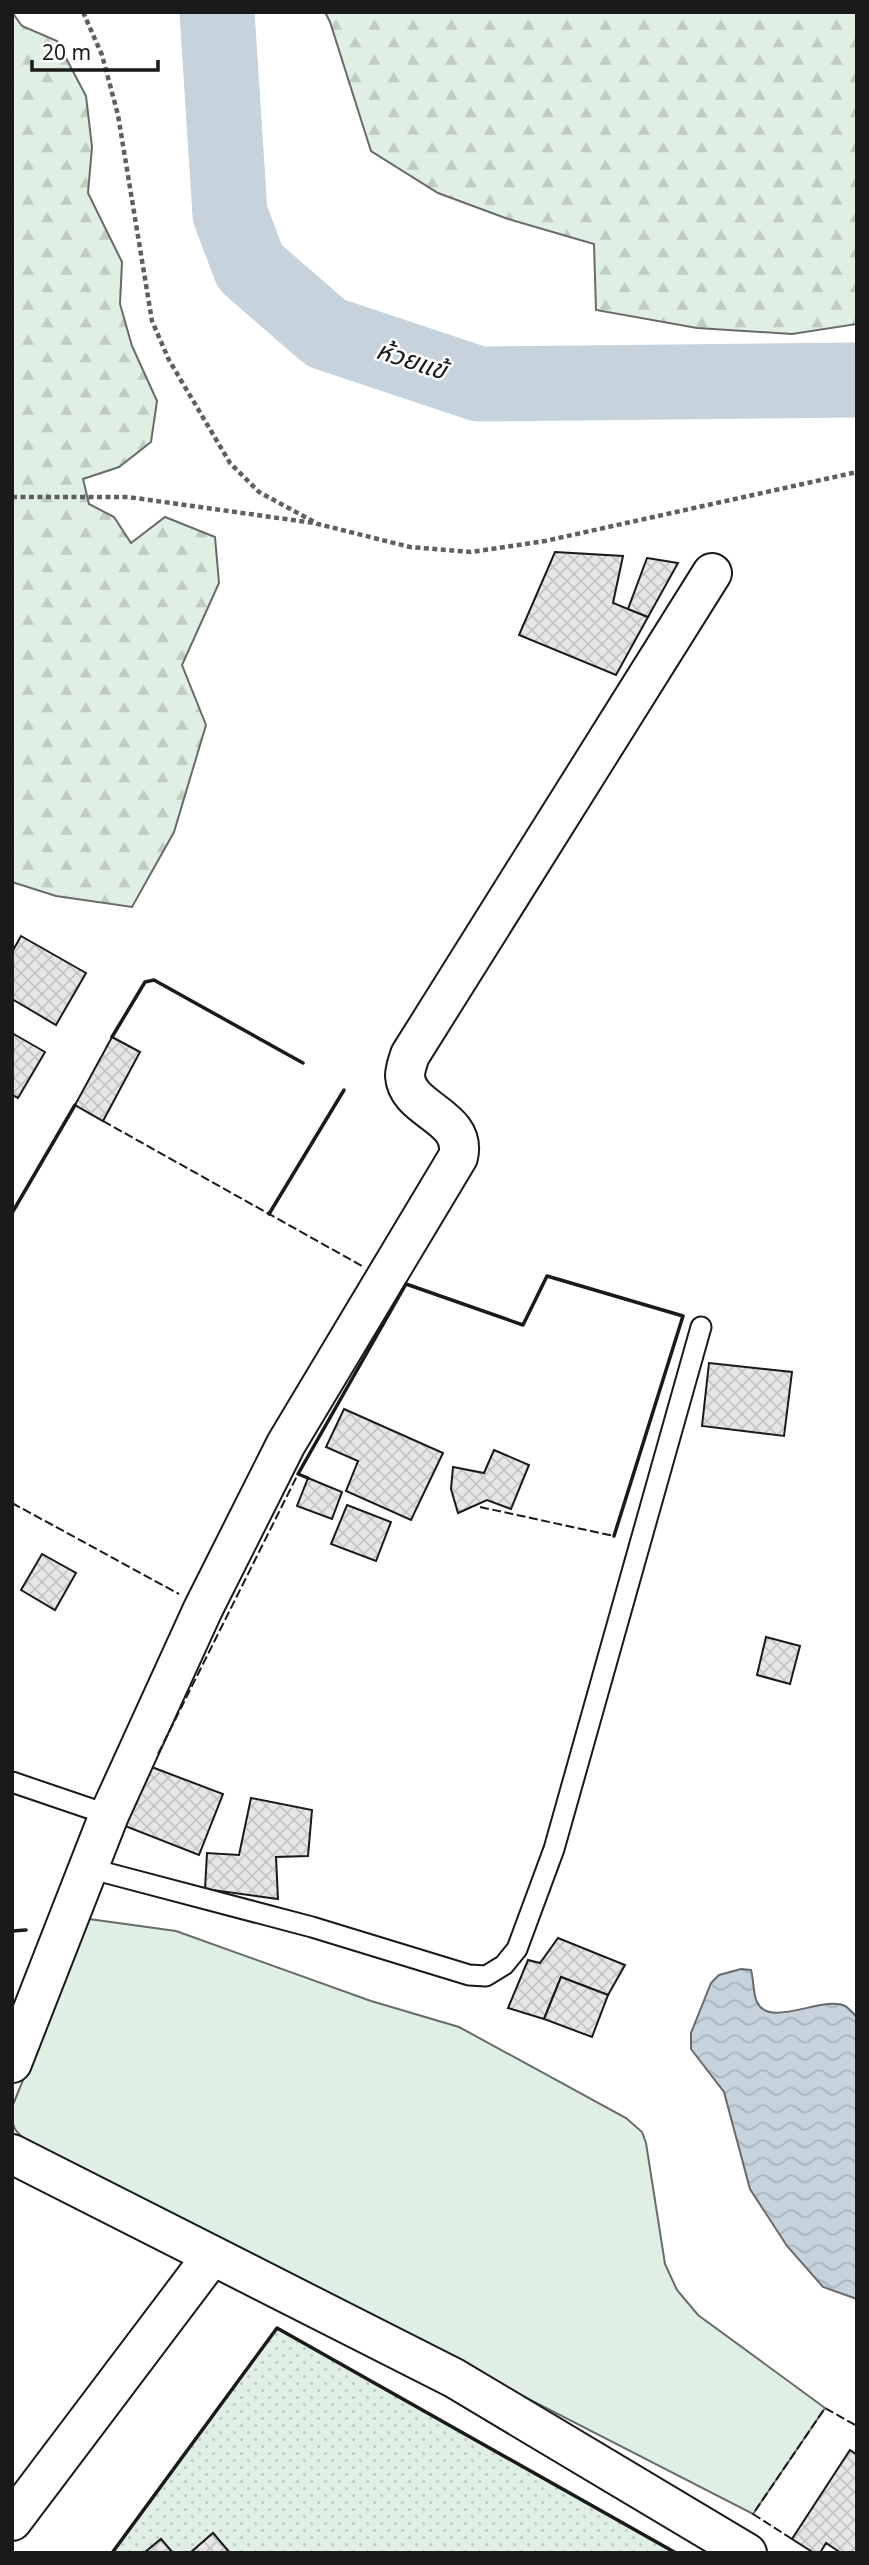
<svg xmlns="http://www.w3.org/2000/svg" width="869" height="2565" font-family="Georgia,'Noto Sans Thai',serif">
	<defs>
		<pattern id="forest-firs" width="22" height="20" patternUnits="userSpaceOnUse" patternTransform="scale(1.75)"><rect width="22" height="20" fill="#e0efe3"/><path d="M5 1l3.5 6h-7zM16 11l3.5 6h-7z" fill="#c0ccc2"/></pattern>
		<pattern id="garden-dots" width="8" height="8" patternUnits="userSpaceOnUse" patternTransform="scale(1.75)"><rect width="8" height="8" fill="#e0efe3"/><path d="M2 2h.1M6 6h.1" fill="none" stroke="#c0ccc2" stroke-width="1.8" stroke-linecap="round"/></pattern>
		<pattern id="water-waves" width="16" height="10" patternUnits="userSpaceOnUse" patternTransform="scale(1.75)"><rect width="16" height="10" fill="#c6d2dc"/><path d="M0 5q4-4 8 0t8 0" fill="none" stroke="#aab4bc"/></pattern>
		<pattern id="building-cross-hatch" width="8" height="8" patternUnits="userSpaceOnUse" patternTransform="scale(1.75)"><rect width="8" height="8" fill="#e6e6e6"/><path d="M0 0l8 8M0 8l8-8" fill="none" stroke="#c5c5c5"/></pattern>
	</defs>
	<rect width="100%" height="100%" fill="#fff"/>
	<path fill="#e0efe3" stroke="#6a6a6a" stroke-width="2" d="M89 1919 176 1931 371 2001 459 2027 626 2118 642 2132 646 2143 665 2264 677 2290 698 2315 825 2408 753 2514 28 2142C12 2129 12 2127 12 2107Z"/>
	<g fill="url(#forest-firs)" stroke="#6a6a6a" stroke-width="2">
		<polygon points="12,12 22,26 57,41 86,96 92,147 88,193 122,262 120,304 132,346 157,401 151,442 119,467 83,479 89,504 114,517 131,543 165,517 215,537 219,583 182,665 206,725 174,832 132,907 56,896 12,882"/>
		<polygon points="325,12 857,12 857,324 792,334 697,328 596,310 594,244 508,219 438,193 371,151 330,22"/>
	</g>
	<polygon fill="url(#garden-dots)" stroke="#6a6a6a" stroke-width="2" points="277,2328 676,2553 230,2553 213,2533 190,2553 173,2553 161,2539 144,2553 112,2553"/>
	<path fill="url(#water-waves)" stroke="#6a6a6a" stroke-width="2" d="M741 1969 751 1970C754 1981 753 1994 757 2002 769 2029 824 1995 845 2006 849 2008 853 2014 857 2017V2299L823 2287 787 2246 750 2189 724 2092 691 2049V2033L711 1983 719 1975Z"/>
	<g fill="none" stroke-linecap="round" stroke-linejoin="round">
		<polyline stroke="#c6d2dc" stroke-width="75" points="217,12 230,214 250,267 326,333 479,384 857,380"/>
	</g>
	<g fill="url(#building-cross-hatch)" stroke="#1a1a1a" stroke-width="2">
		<polygon points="555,552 623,556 613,603 648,617 616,675 519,635"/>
		<polygon points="647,558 678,563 648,617 628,609"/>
		<polygon points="21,936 86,973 56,1025 12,999 12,952"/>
		<polygon points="12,1033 45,1052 18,1098 12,1095"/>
		<polygon points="112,1037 140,1052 103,1121 75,1105"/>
		<polygon points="709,1363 792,1372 784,1436 702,1426"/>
		<polygon points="344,1409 443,1453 411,1520 346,1491 358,1461 326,1447"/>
		<polygon points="494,1450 529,1465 511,1509 487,1500 458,1513 451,1489 453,1467 484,1473"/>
		<polygon points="308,1478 342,1492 332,1519 297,1506"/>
		<polygon points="347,1505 391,1522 376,1561 331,1544"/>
		<polygon points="42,1554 76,1573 55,1610 21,1590"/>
		<polygon points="766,1637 800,1646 790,1684 757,1675"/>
		<polygon points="149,1766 223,1794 199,1855 125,1826"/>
		<polygon points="251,1798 312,1810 308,1856 276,1857 278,1899 205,1889 207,1853 239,1855"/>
		<polygon points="558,1938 625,1965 608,1995 561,1977 544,2019 508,2008 528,1960 540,1963"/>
		<polygon points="561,1977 608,1995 592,2037 544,2019"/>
		<polygon points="850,2450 857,2455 857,2553 841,2553 826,2543 820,2553 814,2553 792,2539"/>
		<polygon points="213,2533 230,2553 190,2553"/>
		<polygon points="161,2539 173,2553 144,2553"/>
	</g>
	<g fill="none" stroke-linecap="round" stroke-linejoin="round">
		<defs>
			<g id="service">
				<polyline points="12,1782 109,1815"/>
				<polyline points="88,1868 312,1927 469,1975 486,1976 504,1965 517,1949 554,1849 701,1327"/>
			</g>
			<g id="minor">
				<path d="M12 2063 109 1815 203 1609 286 1444 458 1157C468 1116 407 1111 405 1076 405 1069 408 1061 410 1055L712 573"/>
				<polyline points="12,2154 454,2378 747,2553"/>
				<polyline points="12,2521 212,2256"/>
			</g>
		</defs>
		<use href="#service" stroke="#1a1a1a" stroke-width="23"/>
		<use href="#minor" stroke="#1a1a1a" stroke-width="42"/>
		<g stroke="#5f5f5f" stroke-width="4.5" stroke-dasharray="5 3.5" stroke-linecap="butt">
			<polyline points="83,12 102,55 118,115 152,321 169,360 230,463 259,492 318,524 410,547 471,552 545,541 857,472"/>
			<polyline points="12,497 128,497 314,523"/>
		</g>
		<use href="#service" stroke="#fff" stroke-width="19"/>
		<use href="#minor" stroke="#fff" stroke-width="38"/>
		<g stroke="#1a1a1a" stroke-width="2" stroke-dasharray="9 3.5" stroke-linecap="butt">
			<polyline points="103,1121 362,1266"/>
			<polyline points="12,1503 179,1594"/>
			<polyline points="480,1507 614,1536"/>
			<polyline points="158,1754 298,1474"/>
			<polyline points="792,2539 753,2514 825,2408 857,2426"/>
		</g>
		<g stroke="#1a1a1a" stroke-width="3.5">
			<polyline points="112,1037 145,982 154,980 303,1063"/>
			<polyline points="12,1213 75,1105"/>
			<polyline points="269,1214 344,1090"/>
			<polyline points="308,1478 298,1474 406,1284 523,1325 547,1276 683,1316 614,1536"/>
			<polyline points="12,1931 26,1930"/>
			<polyline points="112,2553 277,2328 676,2553"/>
		</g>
	</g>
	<g text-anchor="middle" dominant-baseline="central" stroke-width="5" stroke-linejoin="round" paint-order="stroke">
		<g font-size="26" font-style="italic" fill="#1a1a1a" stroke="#fff">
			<text transform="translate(411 361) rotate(18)">ห้วยแข้</text>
		</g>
	</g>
	<rect width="869" height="2565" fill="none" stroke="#1a1a1a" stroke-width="28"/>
	<path d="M32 60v10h126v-10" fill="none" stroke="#1a1a1a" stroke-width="3.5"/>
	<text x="42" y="60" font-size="21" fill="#1a1a1a" stroke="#ffffff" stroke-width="5" paint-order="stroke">20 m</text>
</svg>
